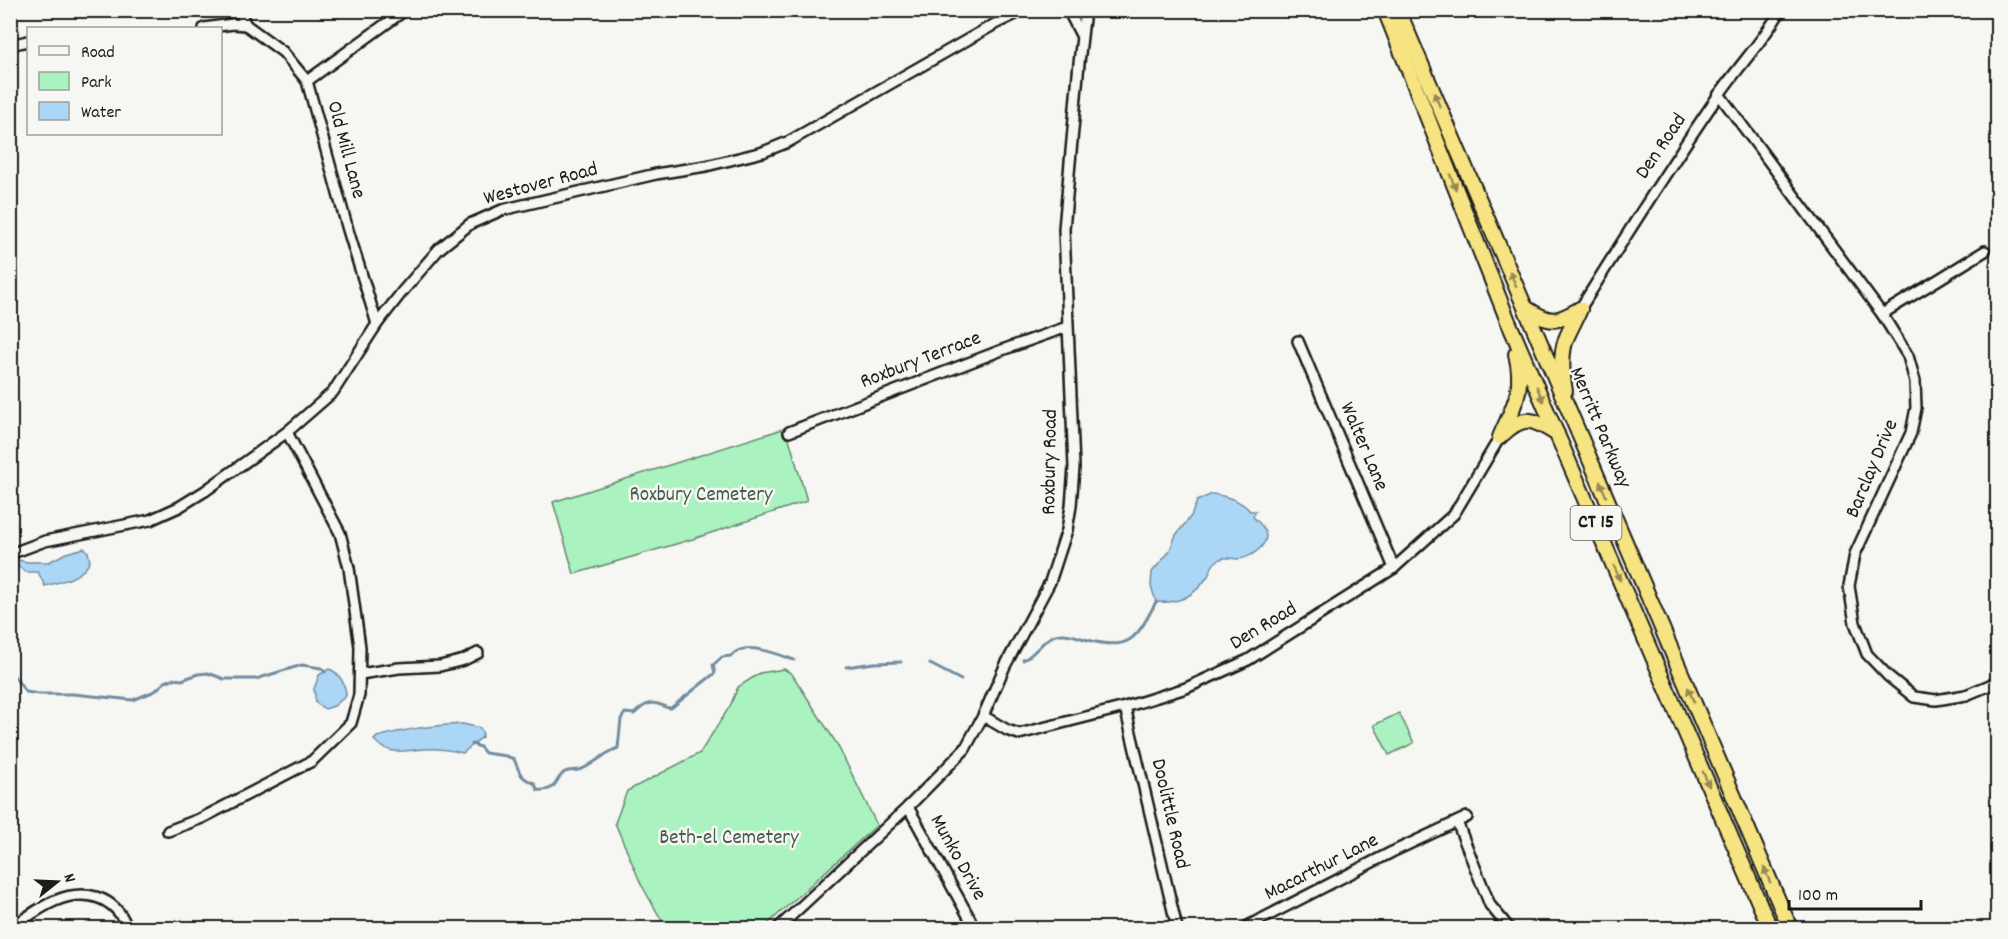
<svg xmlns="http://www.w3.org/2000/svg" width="2008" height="939" font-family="Dekko,sans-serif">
	<rect width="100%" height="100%" fill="#f6f6f2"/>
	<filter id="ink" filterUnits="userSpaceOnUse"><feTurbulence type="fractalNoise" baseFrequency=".0167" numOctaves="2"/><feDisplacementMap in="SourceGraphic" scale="12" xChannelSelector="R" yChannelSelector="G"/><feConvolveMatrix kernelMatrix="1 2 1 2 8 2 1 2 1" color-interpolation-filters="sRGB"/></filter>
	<g filter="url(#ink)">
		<g fill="#aaf2bf" stroke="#63876e" stroke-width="1.5">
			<polygon points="786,428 807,501 693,539 574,574 553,502"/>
			<polygon points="784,669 792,674 837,744 877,825 763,928 666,928 641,884 615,823 627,791 700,753 730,706 738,687 760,673"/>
			<polygon points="1399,713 1414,743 1389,755 1374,725"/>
		</g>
		<g fill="#abd6f6" stroke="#728c9f" stroke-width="1.5">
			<path d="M1212 494C1226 496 1241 500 1250 511H1256L1253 517C1258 522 1266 528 1266 536 1266 547 1250 558 1239 559 1230 559 1226 555 1217 561 1211 565 1211 570 1208 576 1195 596 1179 604 1156 602L1151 586 1152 572 1169 552 1176 535 1191 516 1197 501Z"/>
			<path d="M84 548 88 552 90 561C84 577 60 582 45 586L38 572H26L13 563 18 560 27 562H49L66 553Z"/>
			<path d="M329 669C339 672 346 685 346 696L334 706 325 709 316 703 314 689 319 675Z"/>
			<path d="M463 724 480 728 483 734 482 737 463 753C450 750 438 748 424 749 404 750 390 757 374 740L377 737C405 729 433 725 463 724Z"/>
		</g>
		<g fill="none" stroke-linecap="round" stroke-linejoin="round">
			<g stroke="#728c9f" stroke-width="3">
				<path d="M1023 660C1037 654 1044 635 1061 634 1070 633 1080 638 1088 640 1131 652 1137 637 1156 602"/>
				<polyline points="930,664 961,680"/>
				<polyline points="846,667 874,663 901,662"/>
				<polyline points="10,671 26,692 39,694 73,694 133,700 155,691 165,682 173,679 182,680 198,674 208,673 224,679 256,679 302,665 321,668 325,672"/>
				<path d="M472 744 480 747 485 753 506 756 514 759C520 773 519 777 534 783L538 790C558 792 554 779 565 772 571 769 578 772 584 768 596 762 605 753 618 748L621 719 625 713 634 714C642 707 649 700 661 705 669 708 662 707 671 708L715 673 713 665 722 657 731 656C745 640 776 654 794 660"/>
			</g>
			<defs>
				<g id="minor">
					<polyline points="239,10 246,25 283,52 307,81 348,230 377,324"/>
					<polyline points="1068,10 1081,35"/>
					<polyline points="204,28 233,24 246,25"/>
					<polyline points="10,45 28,41"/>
					<polyline points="307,81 405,10"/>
					<polyline points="1719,94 1882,314 1908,356 1915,381 1916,408 1911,433 1855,554 1849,586 1855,623 1867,654 1888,676 1914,697 1936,700 1966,695 1990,685 1998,679"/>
					<path d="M1580 309C1625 237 1670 165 1718 96 1738 67 1763 41 1781 10"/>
					<polyline points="1882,314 1985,251"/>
					<polyline points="1298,341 1394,568"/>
					<polyline points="789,432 1002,350 1067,327"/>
					<polyline points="10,554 45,541 150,520 179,507 205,491 287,432 333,392 377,324 402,292 439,249 470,224 502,210 656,174 706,166 763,152 788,142 995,24 1024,10"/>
					<polyline points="360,674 399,668 440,666 464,660 478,653"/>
					<polyline points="1125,707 1177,928"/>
					<polyline points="983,716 1007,730 1019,734 1125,707 1186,688 1248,660 1394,568 1454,514 1500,437"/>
					<polyline points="908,807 970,919 973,928"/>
					<polyline points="1457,822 1490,905 1509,928"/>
					<polyline points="168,831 202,818 312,761 351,723 359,695 360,647 349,568 340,533 287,432"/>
					<path d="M11 928C36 911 64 888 96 897 112 902 122 913 127 928"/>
					<polyline points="778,928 908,807 965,749 983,716 1005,666 1050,582 1067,530 1071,506 1074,467 1064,229 1079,63 1085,10"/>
					<polyline points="1244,928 1392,852 1467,817"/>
				</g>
				<g id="highway">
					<polyline points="1385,10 1508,321 1770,928"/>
					<polyline points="1398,10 1790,928"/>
					<path d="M1526 308C1550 324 1556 323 1580 309"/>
					<path d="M1565 391C1562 374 1560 356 1566 339 1570 329 1576 319 1580 309"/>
					<path d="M1503 434C1525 413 1534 420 1557 434"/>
					<path d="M1500 437C1514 405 1525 390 1516 354"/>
				</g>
			</defs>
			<use href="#minor" stroke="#1c1c1c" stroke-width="14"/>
			<use href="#highway" stroke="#1c1c1c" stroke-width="18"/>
			<use href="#minor" stroke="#f6f6f2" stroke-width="9"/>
			<use href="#highway" stroke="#f6e381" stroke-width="14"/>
		</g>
		<defs><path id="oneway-solid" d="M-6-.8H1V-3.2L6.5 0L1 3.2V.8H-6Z" transform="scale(1.5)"/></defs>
		<g fill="#948954">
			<use href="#oneway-solid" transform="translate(1437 100) rotate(-113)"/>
			<use href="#oneway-solid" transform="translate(1453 182) rotate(68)"/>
			<use href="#oneway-solid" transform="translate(1513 279) rotate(-113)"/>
			<use href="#oneway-solid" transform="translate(1540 394) rotate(66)"/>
			<use href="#oneway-solid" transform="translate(1603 489) rotate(-113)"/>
			<use href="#oneway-solid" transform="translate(1617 573) rotate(67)"/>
			<use href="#oneway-solid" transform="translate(1691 695) rotate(-113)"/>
			<use href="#oneway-solid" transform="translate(1706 779) rotate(67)"/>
			<use href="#oneway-solid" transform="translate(1767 875) rotate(-113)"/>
		</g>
	</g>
	<g text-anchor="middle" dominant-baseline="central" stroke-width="5" stroke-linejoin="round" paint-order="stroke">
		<rect fill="#f6f6f2" stroke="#5d5d5c" stroke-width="1.5" x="1570.5" y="506" width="51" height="34" rx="4.5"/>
		<g font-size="20" font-weight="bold" fill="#1c1c1c">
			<text x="1596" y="523">CT 15</text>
		</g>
		<g font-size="21" fill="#1c1c1c" stroke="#f6f6f2">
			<text transform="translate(1662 147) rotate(-56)">Den Road</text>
			<text transform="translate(345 150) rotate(75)">Old Mill Lane</text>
			<text transform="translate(541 185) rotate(-15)">Westover Road</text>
			<text transform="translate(921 361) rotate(-21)">Roxbury Terrace</text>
			<text transform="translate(1599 428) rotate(67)">Merritt Parkway</text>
			<text transform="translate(1363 447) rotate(67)">Walter Lane</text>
			<text transform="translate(1051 462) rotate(-89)">Roxbury Road</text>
			<text transform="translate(1873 469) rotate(-67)">Barclay Drive</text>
			<text transform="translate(1264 627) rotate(-31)">Den Road</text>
			<text transform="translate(1169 814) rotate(77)">Doolittle Road</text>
			<text transform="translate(957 858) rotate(61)">Munko Drive</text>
			<text transform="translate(1322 868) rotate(-27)">Macarthur Lane</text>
		</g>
		<g font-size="21" fill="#475c4d" stroke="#f6f6f2">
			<text x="701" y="496">Roxbury Cemetery</text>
			<text x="729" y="839">Beth-el Cemetery</text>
		</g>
	</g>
	<rect width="2008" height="939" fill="none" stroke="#f6f6f2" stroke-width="36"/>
	<rect x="18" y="18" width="1972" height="903" fill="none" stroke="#1c1c1c" stroke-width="2" filter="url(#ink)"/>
	<rect x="27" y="27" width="195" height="108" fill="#f6f6f2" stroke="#9f9f9c" stroke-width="1.5"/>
	<rect x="39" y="46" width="30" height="9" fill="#f6f6f2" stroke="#9f9f9c" stroke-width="1.5"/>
	<text x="81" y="57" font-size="18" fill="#1c1c1c">Road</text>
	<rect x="39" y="72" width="30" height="18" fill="#aaf2bf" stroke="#9f9f9c" stroke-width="1.5"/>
	<text x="81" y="87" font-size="18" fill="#1c1c1c">Park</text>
	<rect x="39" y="102" width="30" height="18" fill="#abd6f6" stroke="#9f9f9c" stroke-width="1.5"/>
	<text x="81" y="117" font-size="18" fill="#1c1c1c">Water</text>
	<g transform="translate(57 882) rotate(72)" stroke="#f6f6f2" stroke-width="4.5" paint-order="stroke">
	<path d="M0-4.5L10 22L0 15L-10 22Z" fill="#1c1c1c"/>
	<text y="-9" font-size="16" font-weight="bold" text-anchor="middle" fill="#1c1c1c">N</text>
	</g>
	<path d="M1789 900v9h132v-9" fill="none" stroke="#1c1c1c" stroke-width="3"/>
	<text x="1798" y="900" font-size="18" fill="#1c1c1c" stroke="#f6f6f2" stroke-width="4.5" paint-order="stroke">100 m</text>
</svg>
